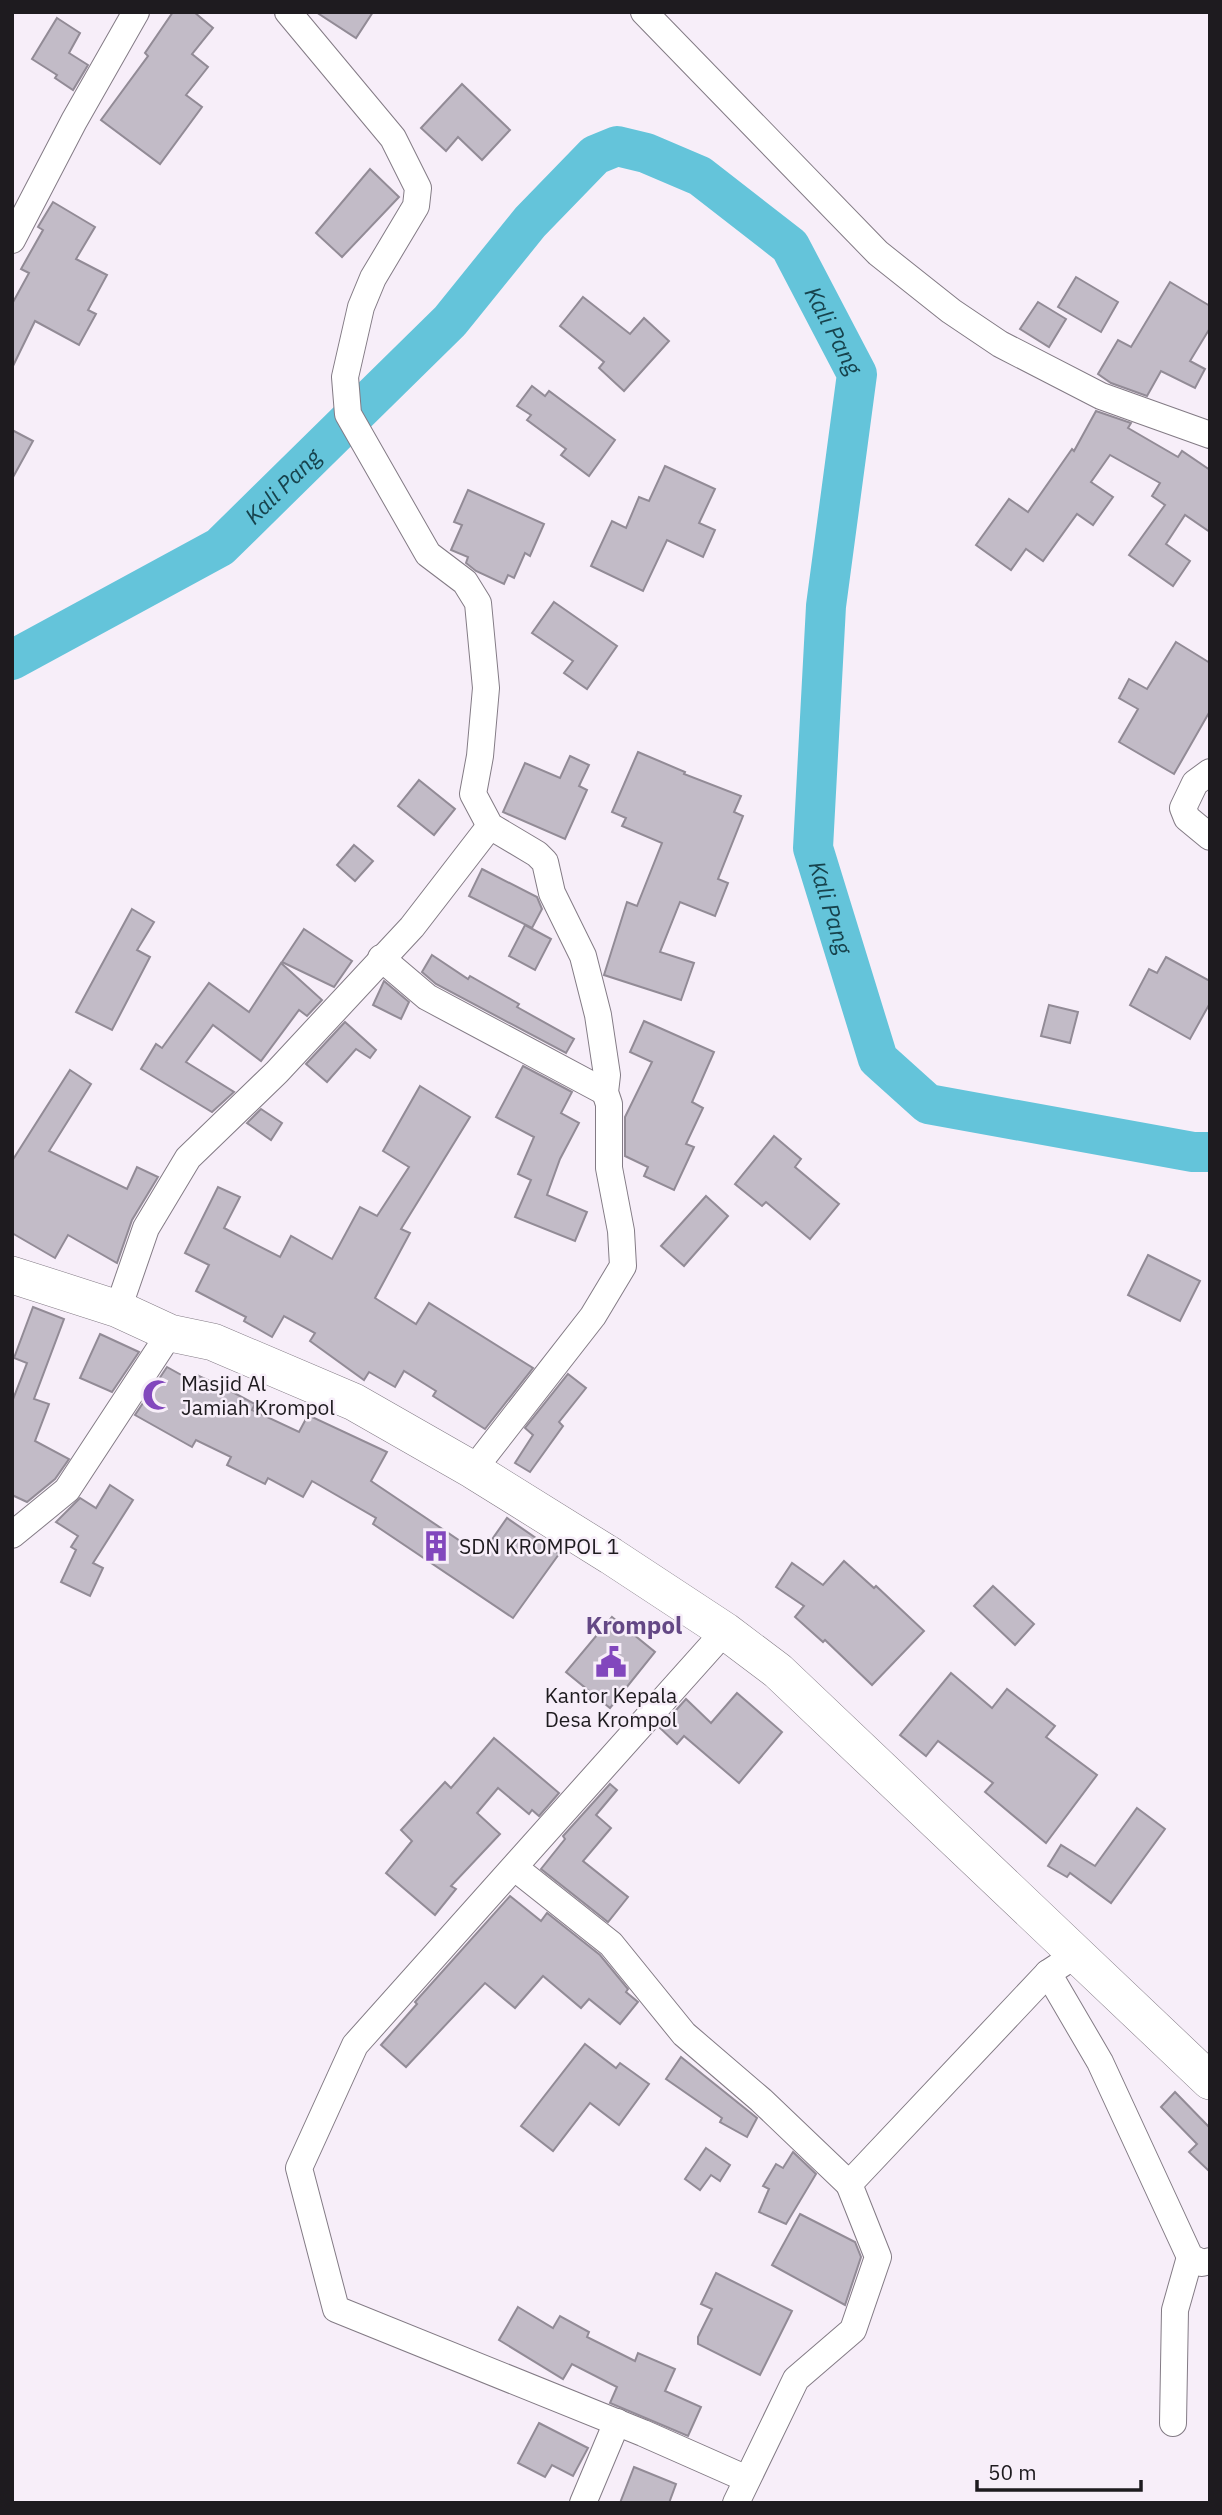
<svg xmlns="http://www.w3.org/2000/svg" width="1222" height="2515" font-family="'IBM Plex Sans',sans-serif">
	<rect width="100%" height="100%" fill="#f7eef9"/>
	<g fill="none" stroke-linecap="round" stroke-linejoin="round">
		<path stroke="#64c4da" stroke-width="40" id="s1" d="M12 660 220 547 450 321 530 222 595 155 617 146 646 153 700 176 790 246 857 374 826 606 813 848 878 1059 928 1104 1193 1152H1210"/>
	</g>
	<g fill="#c2bbc7" stroke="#928b96" stroke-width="2">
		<polygon points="173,12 194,12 213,28 192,54 208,67 186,95 202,107 160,164 101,120 148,56 145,53"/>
		<polygon points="316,12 373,12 356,38"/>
		<polygon points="57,18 80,33 69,53 88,65 73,90 55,78 57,75 32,59"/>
		<polygon points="462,84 510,130 482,160 458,137 446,151 421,128"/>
		<polygon points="370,169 399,197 342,257 316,233"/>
		<polygon points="53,202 95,227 76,259 107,275 88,310 96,314 79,345 35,321 12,368 12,304 29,273 21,269 43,230 38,227"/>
		<polygon points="1076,277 1118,302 1101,332 1058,307"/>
		<polygon points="1170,282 1210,306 1210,328 1190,361 1205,369 1195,388 1161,371 1147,396 1111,383 1098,374 1118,340 1131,347"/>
		<polygon points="583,297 630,334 644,318 669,341 624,391 599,368 604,362 560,326"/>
		<polygon points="1038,302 1066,319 1049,347 1020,329"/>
		<polygon points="532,386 545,396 549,391 615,440 589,476 561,455 566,449 527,420 531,415 517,406"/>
		<polygon points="1096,411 1131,423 1128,428 1178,457 1182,451 1210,470 1210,532 1185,515 1166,544 1190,561 1173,586 1129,555 1165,505 1152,496 1160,483 1110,455 1091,482 1113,497 1093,525 1077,514 1043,561 1026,549 1011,570 976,545 1009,499 1028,512 1072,449 1074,451"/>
		<polygon points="12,430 33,441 12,479"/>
		<polygon points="665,466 715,489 699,523 715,530 703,557 667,540 643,591 591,566 612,521 626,528 639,497 649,501"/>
		<polygon points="468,490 544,524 530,556 525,553 514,578 508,575 504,584 476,571 466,563 468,557 451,550 462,525 454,522"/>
		<polygon points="554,602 617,646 587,689 564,673 573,661 532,633"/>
		<polygon points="1176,642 1210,663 1210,711 1174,774 1119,742 1138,709 1119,698 1129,679 1147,689"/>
		<polygon points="638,752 685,772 684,774 741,796 734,812 743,816 718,879 728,883 715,916 680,902 660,952 694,963 681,1000 604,975 627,902 637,906 662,843 622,826 626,818 612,812"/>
		<polygon points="570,756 589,765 579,786 587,790 565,839 503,812 525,763 560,778"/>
		<polygon points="419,780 455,809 434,835 398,806"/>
		<polygon points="354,845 373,861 355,881 337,865"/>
		<polygon points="482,869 537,897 542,909 532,928 469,896"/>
		<polygon points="132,909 154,922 137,950 150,957 112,1030 76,1012"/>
		<polygon points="525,925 551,939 535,970 509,956"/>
		<polygon points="304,929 352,961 334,987 282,962"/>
		<polygon points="432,955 468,979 470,976 519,1004 517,1007 574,1039 566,1053 436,984 422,972"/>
		<polygon points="1166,957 1210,981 1210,1003 1190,1039 1130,1005 1149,969 1157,973"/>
		<polygon points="281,963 322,1000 307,1016 299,1010 261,1061 213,1025 186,1062 234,1092 212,1112 141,1069 156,1044 162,1048 209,983 249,1012"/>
		<polygon points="384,981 409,1002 401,1019 373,1005"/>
		<polygon points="1049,1005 1078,1012 1070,1043 1041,1036"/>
		<polygon points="644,1021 714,1052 692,1102 703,1108 686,1144 694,1147 674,1190 644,1176 648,1167 625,1156 625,1117 652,1062 630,1052"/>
		<polygon points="345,1022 376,1050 370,1058 356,1049 327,1082 306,1064"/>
		<polygon points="523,1066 572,1092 561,1113 579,1123 560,1159 547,1195 587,1212 575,1241 515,1217 531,1180 518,1174 534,1137 496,1117"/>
		<polygon points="70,1070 91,1084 49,1151 127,1189 137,1167 158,1177 132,1220 117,1263 68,1235 55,1258 12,1233 12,1161"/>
		<polygon points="420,1086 470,1117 401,1229 410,1233 375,1298 416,1324 429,1303 533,1368 485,1429 433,1396 436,1391 404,1371 395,1387 369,1372 364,1380 310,1341 315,1333 284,1316 272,1337 244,1321 246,1317 196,1291 209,1265 185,1253 218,1187 240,1197 224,1228 280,1257 291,1236 332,1259 360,1207 377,1216 409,1167 383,1151"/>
		<polygon points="261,1109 282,1123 271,1140 247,1123"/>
		<polygon points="774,1136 801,1159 795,1167 839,1204 810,1239 766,1202 762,1206 735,1184"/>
		<polygon points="706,1196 728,1216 684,1266 661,1246"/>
		<polygon points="1148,1255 1200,1281 1180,1321 1128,1295"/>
		<polygon points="33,1307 64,1319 34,1399 49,1404 35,1441 69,1459 55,1479 27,1502 12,1495 12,1402 27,1363 14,1358"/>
		<polygon points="100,1334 139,1352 112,1392 80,1378"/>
		<polygon points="167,1367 194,1382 197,1375 225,1388 255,1404 252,1410 299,1432 308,1415 387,1452 371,1481 481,1555 507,1518 559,1554 513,1618 373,1524 376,1518 312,1481 303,1497 268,1478 265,1484 227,1465 231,1457 196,1440 192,1447 135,1415"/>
		<polygon points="568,1374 586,1388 559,1422 563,1426 530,1472 515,1463 533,1435 525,1428"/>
		<polygon points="110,1485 133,1500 93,1563 103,1568 90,1596 61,1582 76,1550 71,1547 78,1536 56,1522 80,1498 96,1508"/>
		<polygon points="844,1561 874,1588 876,1586 924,1631 872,1685 825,1640 823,1642 795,1617 804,1606 776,1587 792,1563 823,1585"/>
		<polygon points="993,1586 1034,1624 1015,1645 974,1606"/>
		<polygon points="612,1617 655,1652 610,1708 566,1672"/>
		<polygon points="951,1673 992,1708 1007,1689 1055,1726 1046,1737 1097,1775 1046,1843 985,1792 993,1783 938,1741 926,1756 900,1735"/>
		<polygon points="737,1693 782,1732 739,1783 684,1736 677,1744 660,1728 686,1699 711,1723"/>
		<polygon points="494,1738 559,1793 539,1816 532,1810 529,1814 498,1788 477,1813 500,1834 451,1886 456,1889 435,1915 386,1873 412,1841 401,1830 445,1782 451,1788"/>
		<polygon points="610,1784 617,1790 596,1815 611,1828 583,1861 628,1897 608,1922 541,1869 565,1839 563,1836"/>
		<polygon points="1137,1808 1165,1829 1111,1903 1070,1873 1067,1877 1048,1866 1061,1845 1095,1866"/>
		<polygon points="510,1896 541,1921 547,1913 600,1955 628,1989 626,1992 638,2002 620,2024 589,1999 581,2008 543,1976 515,2008 485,1983 406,2067 381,2045 417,2004 415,2002"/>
		<polygon points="585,2044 616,2068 620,2063 649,2084 619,2125 590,2103 553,2151 521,2126"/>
		<polygon points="681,2057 757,2118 747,2137 720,2122 722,2118 666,2079"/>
		<polygon points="1175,2092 1210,2128 1210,2172 1189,2152 1197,2144 1161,2107"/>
		<polygon points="706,2148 730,2165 720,2181 711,2175 700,2190 685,2179"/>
		<polygon points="793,2152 816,2174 786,2224 759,2212 769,2189 763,2186 776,2164 783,2168"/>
		<polygon points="800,2214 855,2242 861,2257 845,2305 772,2265"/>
		<polygon points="716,2273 792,2311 760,2375 698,2344 698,2337 712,2309 701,2304"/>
		<polygon points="518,2307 553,2328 560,2316 589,2332 587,2337 635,2361 638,2353 675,2369 665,2391 701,2407 688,2436 610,2403 617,2387 572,2364 563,2379 499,2340"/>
		<polygon points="539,2423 588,2448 573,2476 552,2465 545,2477 518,2463"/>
		<polygon points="634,2467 676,2484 669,2503 620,2503"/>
	</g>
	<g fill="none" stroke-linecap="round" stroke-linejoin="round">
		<defs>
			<g id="street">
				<polyline points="288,12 393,138 418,188 416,206 373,278 361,307 345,377 348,414 428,554 465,582 478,603 486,688 480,756 473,794 490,826 537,854 545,862 552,893 583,956 598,1015 607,1075 605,1092 609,1104 609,1168 621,1231 623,1266 593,1316 473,1470"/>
				<polyline points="644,12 878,253 951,311 1000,344 1101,396 1210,435"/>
				<polyline points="12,240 74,121 136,12"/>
				<polyline points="1210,772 1195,783 1183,808 1187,818 1210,837"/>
				<polyline points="381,958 427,997 605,1092"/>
				<polyline points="118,1309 146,1228 188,1158 277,1072 412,927 490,826"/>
				<polyline points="12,1535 67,1490 170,1333"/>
				<polyline points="725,1631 355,2045 299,2168 336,2309 643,2433 747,2479"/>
				<polyline points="515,1868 611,1944 684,2034 761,2100 849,2184"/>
				<polyline points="1048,1973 1100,2062 1190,2257 1202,2263 1210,2261"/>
				<polyline points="1173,2423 1175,2310 1190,2257"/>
				<polyline points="583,2503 617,2422"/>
				<polyline points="736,2503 796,2379 853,2330 878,2257 849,2184 1048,1973 1077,1954"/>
			</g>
			<polyline id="secondary" points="12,1275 118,1309 170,1333 213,1342 354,1402 473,1470 611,1556 725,1631 778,1671 1210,2081"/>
		</defs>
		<use href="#street" stroke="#837b85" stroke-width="28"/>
		<use href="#secondary" stroke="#837b85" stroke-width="38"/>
		<use href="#street" stroke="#fff" stroke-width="26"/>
		<use href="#secondary" stroke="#fff" stroke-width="37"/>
	</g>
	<defs>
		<symbol id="mosque-bare" viewBox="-9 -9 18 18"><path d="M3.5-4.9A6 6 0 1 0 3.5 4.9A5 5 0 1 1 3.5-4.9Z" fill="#8247bd" stroke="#f7eef9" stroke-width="2.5" paint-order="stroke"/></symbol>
		<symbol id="building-bare" viewBox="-9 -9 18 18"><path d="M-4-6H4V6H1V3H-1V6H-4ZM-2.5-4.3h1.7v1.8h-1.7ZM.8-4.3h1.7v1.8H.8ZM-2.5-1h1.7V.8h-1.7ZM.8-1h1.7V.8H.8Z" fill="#8247bd" stroke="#f7eef9" stroke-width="2.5" paint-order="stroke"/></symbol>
		<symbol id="civic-bare" viewBox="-9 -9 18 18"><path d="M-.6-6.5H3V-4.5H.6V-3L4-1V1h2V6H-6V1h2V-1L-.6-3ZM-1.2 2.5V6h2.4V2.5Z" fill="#8247bd" stroke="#f7eef9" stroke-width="2.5" paint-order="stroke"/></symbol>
	</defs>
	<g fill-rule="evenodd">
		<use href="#mosque-bare" x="136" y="1373" width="44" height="44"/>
		<use href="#building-bare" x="414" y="1524" width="44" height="44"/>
		<use href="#civic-bare" x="589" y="1640" width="44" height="44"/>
	</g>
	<g text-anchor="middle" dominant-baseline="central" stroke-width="5" stroke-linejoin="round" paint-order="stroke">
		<g font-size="21" fill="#1e1b1f" stroke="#f7eef9" text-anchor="start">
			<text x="181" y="1383">Masjid Al<tspan x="181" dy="24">Jamiah Krompol</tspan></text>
			<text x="459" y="1546">SDN KROMPOL 1</text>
			<text x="611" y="1695" text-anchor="middle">Kantor Kepala<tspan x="611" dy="24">Desa Krompol</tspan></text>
		</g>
		<g font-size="23" font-style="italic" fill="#17434d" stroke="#f7eef9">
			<text stroke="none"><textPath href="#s1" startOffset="1101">Kali Pang</textPath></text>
			<text stroke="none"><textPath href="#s1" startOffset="324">Kali Pang</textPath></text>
			<text stroke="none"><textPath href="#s1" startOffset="1689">Kali Pang</textPath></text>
		</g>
		<g font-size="24" font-weight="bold" fill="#644885" stroke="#f7eef9">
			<text x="634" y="1625">Krompol</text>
		</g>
	</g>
	<rect width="1222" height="2515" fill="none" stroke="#1e1b1f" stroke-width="28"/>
	<path d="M977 2480v10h164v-10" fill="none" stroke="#1e1b1f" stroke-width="3.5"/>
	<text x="988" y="2480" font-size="21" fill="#1e1b1f" stroke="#f7eef9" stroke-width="5" paint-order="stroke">50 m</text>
</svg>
